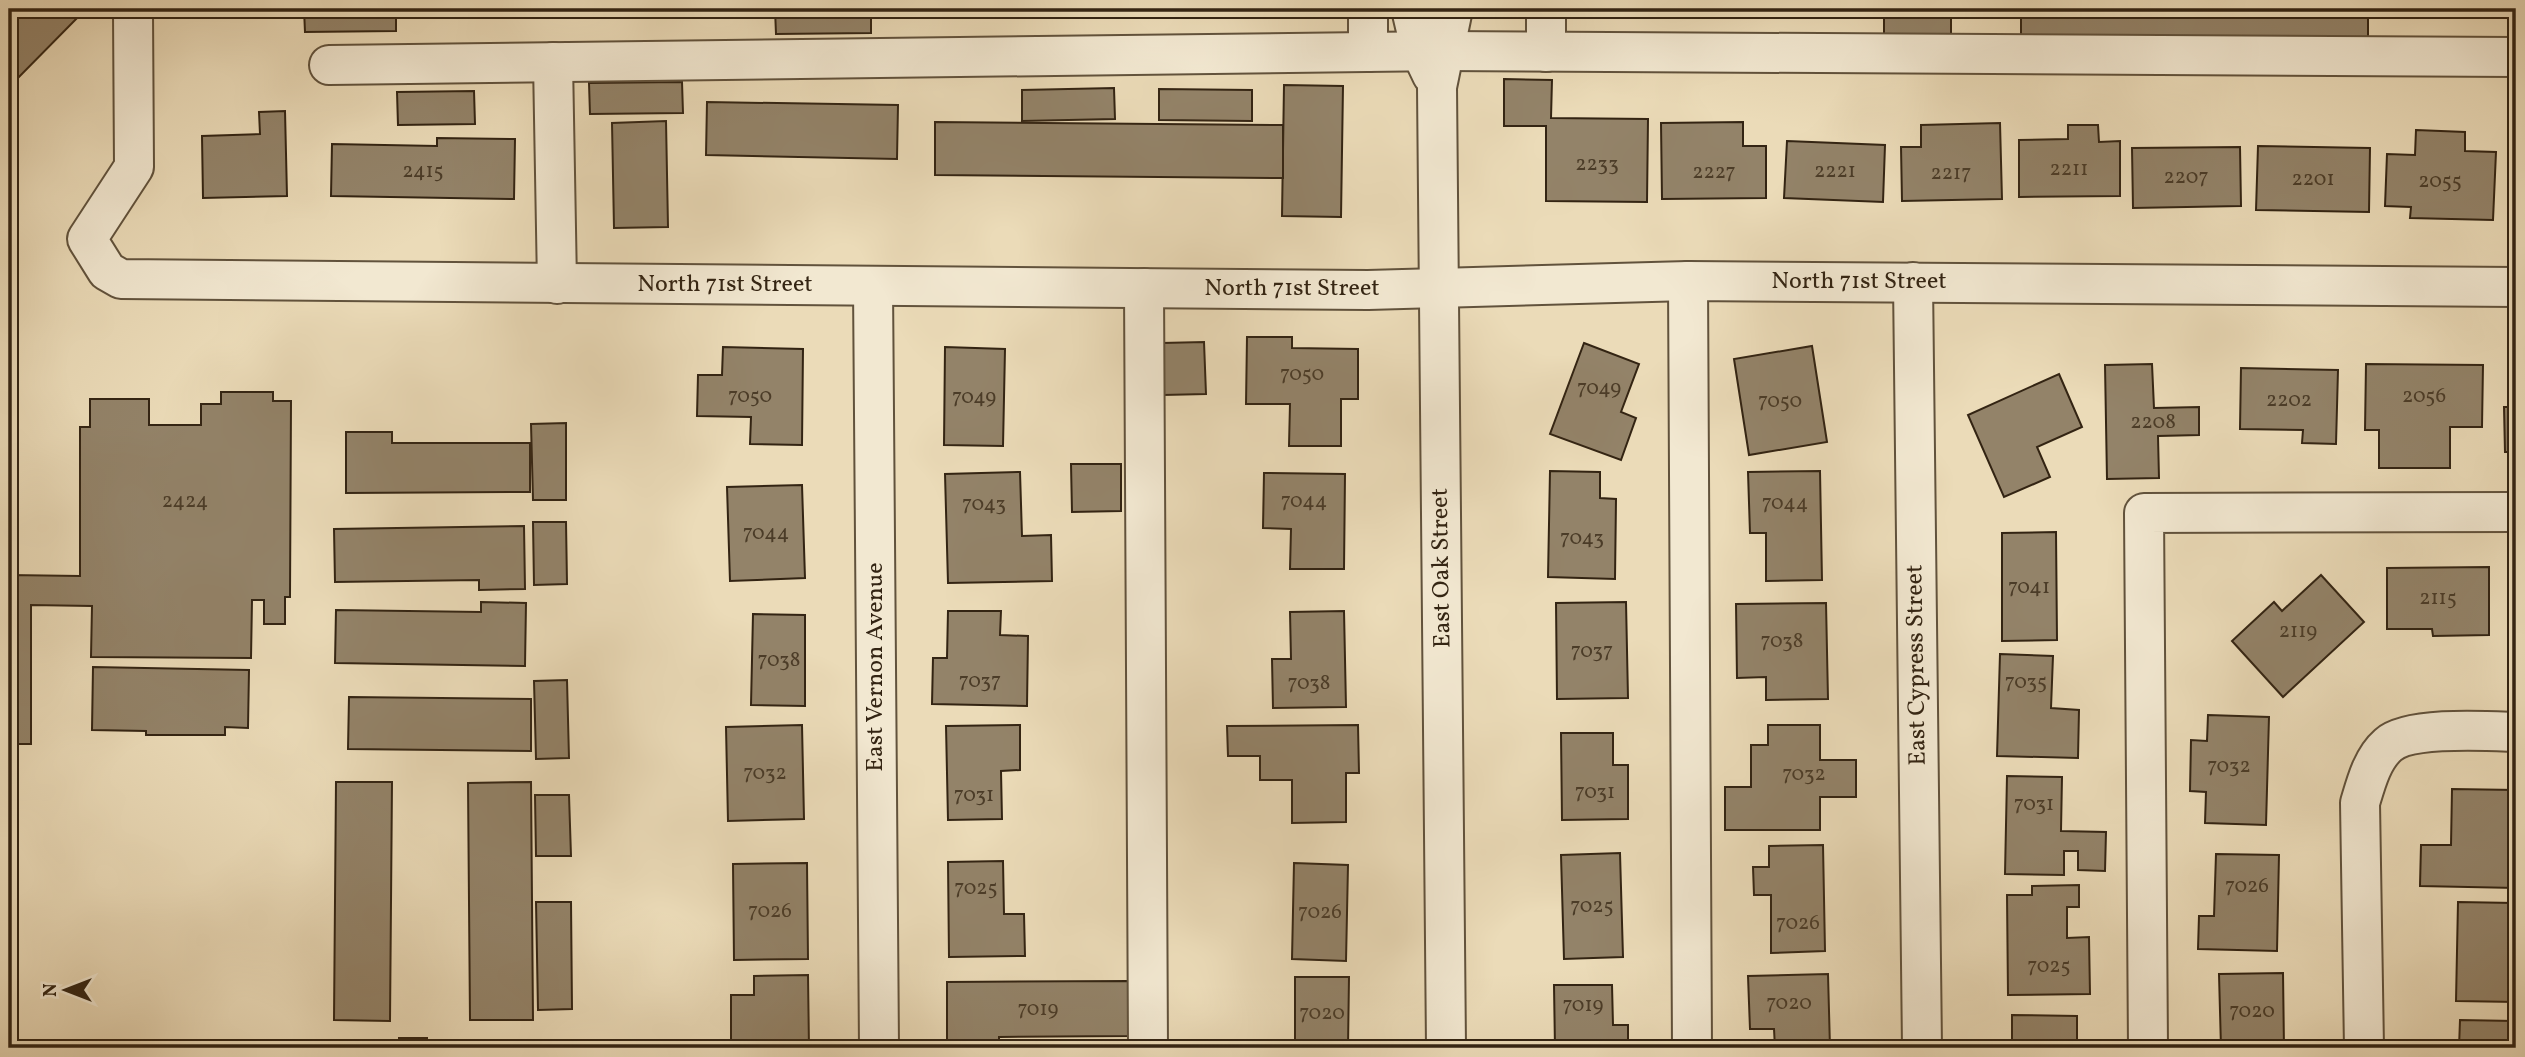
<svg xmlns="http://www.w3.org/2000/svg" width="2525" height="1057" font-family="Vollkorn,serif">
	<rect width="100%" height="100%" fill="#ebdbb8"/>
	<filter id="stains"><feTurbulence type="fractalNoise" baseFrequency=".00286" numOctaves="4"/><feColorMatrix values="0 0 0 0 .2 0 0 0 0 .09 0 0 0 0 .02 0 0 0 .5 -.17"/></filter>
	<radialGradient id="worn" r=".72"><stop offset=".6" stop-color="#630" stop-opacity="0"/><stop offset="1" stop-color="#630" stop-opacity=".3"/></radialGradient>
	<g fill="#938369" stroke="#332413" stroke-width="2">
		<polygon points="9,9 86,9 13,83 9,83"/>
		<polygon points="304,9 396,9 396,31 305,32"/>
		<polygon points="775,9 871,9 871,33 776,34"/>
		<rect x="1884" y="9" width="67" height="29"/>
		<polygon points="2021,9 2368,9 2368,41 2021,42"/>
		<polygon points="1504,79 1552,80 1551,118 1648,119 1647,202 1546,201 1546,126 1504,126"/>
		<polygon points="682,82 683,113 590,114 589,83"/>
		<polygon points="1284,85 1343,86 1341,217 1282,216"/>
		<polygon points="1114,88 1115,119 1022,121 1022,90"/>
		<polygon points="1159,89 1252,90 1252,121 1159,120"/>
		<polygon points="474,91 475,124 398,125 397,92"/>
		<polygon points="707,102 898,105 897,159 706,155"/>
		<polygon points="285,111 287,196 203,198 202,136 260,134 259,112"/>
		<polygon points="666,121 668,227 614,228 612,123"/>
		<polygon points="935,122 1283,125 1283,178 935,175"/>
		<polygon points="1743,122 1743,146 1766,146 1766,198 1662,199 1661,123"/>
		<polygon points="2000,123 2002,199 1902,201 1901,147 1921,147 1921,125"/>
		<polygon points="2068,125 2098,125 2099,142 2120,141 2120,196 2019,197 2019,140 2068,139"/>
		<polygon points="2416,130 2465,132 2465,151 2496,152 2493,220 2410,218 2411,207 2385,206 2387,154 2415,155"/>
		<polygon points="437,138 515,139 514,199 331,196 332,144 437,146"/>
		<polygon points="1787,141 1885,145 1883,202 1784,198"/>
		<rect x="2514" y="144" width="2" height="64"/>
		<polygon points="2258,146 2370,148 2369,212 2256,210"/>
		<polygon points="2240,147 2241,206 2133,208 2132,148"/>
		<polygon points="1247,337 1292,337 1292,348 1358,349 1358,399 1341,399 1341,446 1289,446 1290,404 1246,404"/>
		<polygon points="1204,342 1206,394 1163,395 1162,343"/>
		<polygon points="1584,343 1639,364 1621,412 1636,418 1621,460 1550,434"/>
		<polygon points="1812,346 1827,442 1749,455 1734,359"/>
		<polygon points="723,347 803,349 802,445 750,444 751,417 697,416 698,375 722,375"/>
		<polygon points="945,347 1005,349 1003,446 944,445"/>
		<polygon points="2152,364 2154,408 2199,407 2199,435 2158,436 2159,478 2107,479 2105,365"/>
		<polygon points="2366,364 2483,365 2482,427 2450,427 2450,468 2379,468 2379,430 2365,430"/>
		<polygon points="2241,368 2338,370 2336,444 2302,443 2303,430 2240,429"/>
		<polygon points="2059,374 2082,427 2037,447 2050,477 2004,497 1968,415"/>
		<polygon points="221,392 273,392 273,401 291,401 290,597 285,597 285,624 264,624 264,600 252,600 251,658 91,657 92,606 31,605 31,744 9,744 9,575 80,576 80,427 90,427 90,399 149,399 149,425 201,425 201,404 221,404"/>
		<polygon points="2504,407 2516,407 2516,452 2505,452"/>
		<polygon points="566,423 566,500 533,500 531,424"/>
		<polygon points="346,432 392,432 392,443 530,443 530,492 346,493"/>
		<polygon points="1071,464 1121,464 1121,511 1072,512"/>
		<polygon points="1550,471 1600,472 1600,498 1616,499 1615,579 1548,577"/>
		<polygon points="1820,471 1822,580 1766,581 1766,533 1750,533 1748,472"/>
		<polygon points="1020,472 1022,536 1051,535 1052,581 948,583 945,474"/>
		<polygon points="1264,473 1345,474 1344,569 1290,569 1291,529 1263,528"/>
		<polygon points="802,485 805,578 730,581 727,487"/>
		<polygon points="533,522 566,522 567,584 534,585"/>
		<polygon points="524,526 525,589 479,590 479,580 335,582 334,529"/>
		<polygon points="2056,532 2057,640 2002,641 2002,533"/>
		<polygon points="2508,557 2516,557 2516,646 2509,646"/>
		<polygon points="2489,567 2489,635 2433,636 2432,629 2387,629 2387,568"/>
		<polygon points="2321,575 2364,622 2283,697 2232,641 2274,602 2282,611"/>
		<polygon points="481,602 526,603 525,666 335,663 336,610 481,612"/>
		<polygon points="1626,602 1628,698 1557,699 1556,603"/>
		<polygon points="1826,603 1828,699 1766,700 1766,677 1737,678 1736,604"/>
		<polygon points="948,611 1001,611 1000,635 1028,636 1027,706 932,704 933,658 947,658"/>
		<polygon points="1344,611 1346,707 1273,708 1272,659 1291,659 1290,612"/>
		<polygon points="753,614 805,615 805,706 751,705"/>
		<polygon points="2000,654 2053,656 2051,708 2079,710 2078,758 1997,756"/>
		<polygon points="93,667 249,670 248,728 225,727 225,735 146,735 146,731 92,730"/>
		<polygon points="567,680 569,758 536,759 534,681"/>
		<polygon points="349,697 531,699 531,751 348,749"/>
		<polygon points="2208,715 2269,717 2266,825 2205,823 2206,792 2190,791 2191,740 2207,741"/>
		<polygon points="802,725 804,819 728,821 726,727"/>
		<polygon points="1020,725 1020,770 1001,771 1002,819 948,820 946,726"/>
		<polygon points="1358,725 1359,773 1346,773 1346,822 1292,823 1292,780 1260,780 1260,756 1228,756 1227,726"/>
		<polygon points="1768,725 1820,725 1820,760 1856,760 1856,797 1820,797 1820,830 1725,830 1725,787 1751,787 1751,745 1768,745"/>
		<polygon points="1561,733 1613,733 1613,765 1628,765 1628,819 1562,820"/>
		<polygon points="2007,776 2062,777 2061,831 2106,832 2105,871 2078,870 2078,851 2064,851 2064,875 2005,874"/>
		<polygon points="336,782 392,782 390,1021 334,1020"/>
		<polygon points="531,782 533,1020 470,1020 468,783"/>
		<polygon points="2452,789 2516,790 2516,888 2420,886 2421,845 2451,845"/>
		<polygon points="535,795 569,795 571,856 536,856"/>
		<polygon points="1823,845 1825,951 1771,953 1771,895 1754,895 1753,867 1769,867 1769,846"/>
		<polygon points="1620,853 1623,957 1564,959 1561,855"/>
		<polygon points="2216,854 2279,855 2277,951 2198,949 2199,916 2214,916"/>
		<polygon points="1003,861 1004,914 1024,914 1025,956 949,957 948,862"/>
		<polygon points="807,863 808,959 734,960 733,864"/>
		<polygon points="1294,863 1348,865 1346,961 1292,959"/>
		<polygon points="2079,885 2079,907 2067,907 2067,938 2089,937 2090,994 2008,995 2007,895 2032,895 2032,886"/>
		<polygon points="536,902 571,902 572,1009 538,1010"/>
		<polygon points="2458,902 2514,903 2512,951 2516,951 2516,1002 2456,1001"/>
		<polygon points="2283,973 2284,1048 2221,1048 2219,974"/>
		<polygon points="1828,974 1830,1048 1775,1048 1774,1029 1750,1029 1748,976"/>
		<polygon points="808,975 809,1048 731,1048 731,995 754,995 754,976"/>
		<polygon points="1295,977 1349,977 1348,1048 1295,1048"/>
		<polygon points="1129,981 1129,1036 999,1037 999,1048 947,1048 947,982"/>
		<polygon points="1554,985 1612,985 1613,1025 1628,1025 1628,1048 1555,1048"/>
		<polygon points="2012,1015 2077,1016 2077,1048 2012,1048"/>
		<polygon points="2460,1020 2514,1021 2514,1048 2459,1048"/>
		<rect x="399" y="1038" width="28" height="10"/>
		<rect x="352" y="1042" width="26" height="6"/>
	</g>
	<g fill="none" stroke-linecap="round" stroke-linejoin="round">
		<defs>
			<g id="minor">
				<polyline points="1411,9 1421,52 1432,75"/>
				<polyline points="133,13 134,167 87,239 107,271 121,279 1368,290 1688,281 2516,287"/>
				<polyline points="1368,52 1368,9"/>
				<polyline points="1546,52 1546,9"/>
				<polyline points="553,62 557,284"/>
				<polyline points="329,65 1444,51 2516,57"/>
				<polyline points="1688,281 1692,1048"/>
				<polyline points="1913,282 1922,1048"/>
				<polyline points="873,286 879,1048"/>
				<polyline points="1144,288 1148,1048"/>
				<polyline points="1446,1048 1437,87 1453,9"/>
				<polyline points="2148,1048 2144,513 2516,512"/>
				<path d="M2364 1048 2360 803C2366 783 2372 759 2388 745 2409 726 2488 731 2516 732"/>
			</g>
		</defs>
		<use href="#minor" stroke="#61523c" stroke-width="42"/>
		<use href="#minor" stroke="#f2e8d1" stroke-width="38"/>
	</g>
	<g text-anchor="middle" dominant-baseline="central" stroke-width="7" stroke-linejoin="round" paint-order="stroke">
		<g font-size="21" fill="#4b3c28">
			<text x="1597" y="164">2233</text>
			<text x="2069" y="169">2211</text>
			<text x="423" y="171">2415</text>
			<text x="1835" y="171">2221</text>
			<text x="1714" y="172">2227</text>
			<text x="1951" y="173">2217</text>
			<text x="2186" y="177">2207</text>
			<text x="2313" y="179">2201</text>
			<text x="2440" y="181">2055</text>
			<text x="1302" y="374">7050</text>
			<text x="1599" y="388">7049</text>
			<text x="750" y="396">7050</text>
			<text x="2424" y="396">2056</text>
			<text x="974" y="397">7049</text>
			<text x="2289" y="400">2202</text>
			<text x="1780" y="401">7050</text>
			<text x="2153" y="422">2208</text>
			<text x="185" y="501">2424</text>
			<text x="1304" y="501">7044</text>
			<text x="1785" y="503">7044</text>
			<text x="984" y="504">7043</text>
			<text x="766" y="533">7044</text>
			<text x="1582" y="538">7043</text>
			<text x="2029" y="587">7041</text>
			<text x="2438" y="598">2115</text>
			<text x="2298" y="631">2119</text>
			<text x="1782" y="641">7038</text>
			<text x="1592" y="651">7037</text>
			<text x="779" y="660">7038</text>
			<text x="980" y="681">7037</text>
			<text x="2026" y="682">7035</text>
			<text x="1309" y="683">7038</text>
			<text x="2229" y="766">7032</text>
			<text x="765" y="773">7032</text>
			<text x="1804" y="774">7032</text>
			<text x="1595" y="792">7031</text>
			<text x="974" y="795">7031</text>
			<text x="2034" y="804">7031</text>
			<text x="2247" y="886">7026</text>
			<text x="976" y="888">7025</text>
			<text x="1592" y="906">7025</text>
			<text x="770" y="911">7026</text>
			<text x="1320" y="912">7026</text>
			<text x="1798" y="923">7026</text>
			<text x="2049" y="966">7025</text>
			<text x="1789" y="1003">7020</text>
			<text x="1583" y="1005">7019</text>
			<text x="1038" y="1009">7019</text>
			<text x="2252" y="1011">7020</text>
			<text x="1322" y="1013">7020</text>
		</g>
		<g font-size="24" fill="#332413" stroke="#f2e8d1">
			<text x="1859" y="282">North 71st Street</text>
			<text x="725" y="285">North 71st Street</text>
			<text x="1292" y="289">North 71st Street</text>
			<text transform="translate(1442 568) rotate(-91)">East Oak Street</text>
			<text transform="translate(1917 665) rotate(-91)">East Cypress Street</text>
			<text transform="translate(876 667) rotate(-90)">East Vernon Avenue</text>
		</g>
	</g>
	<rect width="2525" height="1057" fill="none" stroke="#ebdbb8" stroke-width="35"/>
	<rect x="10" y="10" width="2504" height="1036" fill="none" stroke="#332413" stroke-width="3.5"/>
	<rect x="18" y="18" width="2490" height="1022" fill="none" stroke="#332413" stroke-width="2"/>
	<g transform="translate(66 990) rotate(270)" stroke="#f2e8d1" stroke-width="5" paint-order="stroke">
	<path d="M0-5L12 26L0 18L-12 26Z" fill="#332413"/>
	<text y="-10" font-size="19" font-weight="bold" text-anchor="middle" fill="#332413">N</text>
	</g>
	<rect width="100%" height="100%" filter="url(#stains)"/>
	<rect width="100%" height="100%" fill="url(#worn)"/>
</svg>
